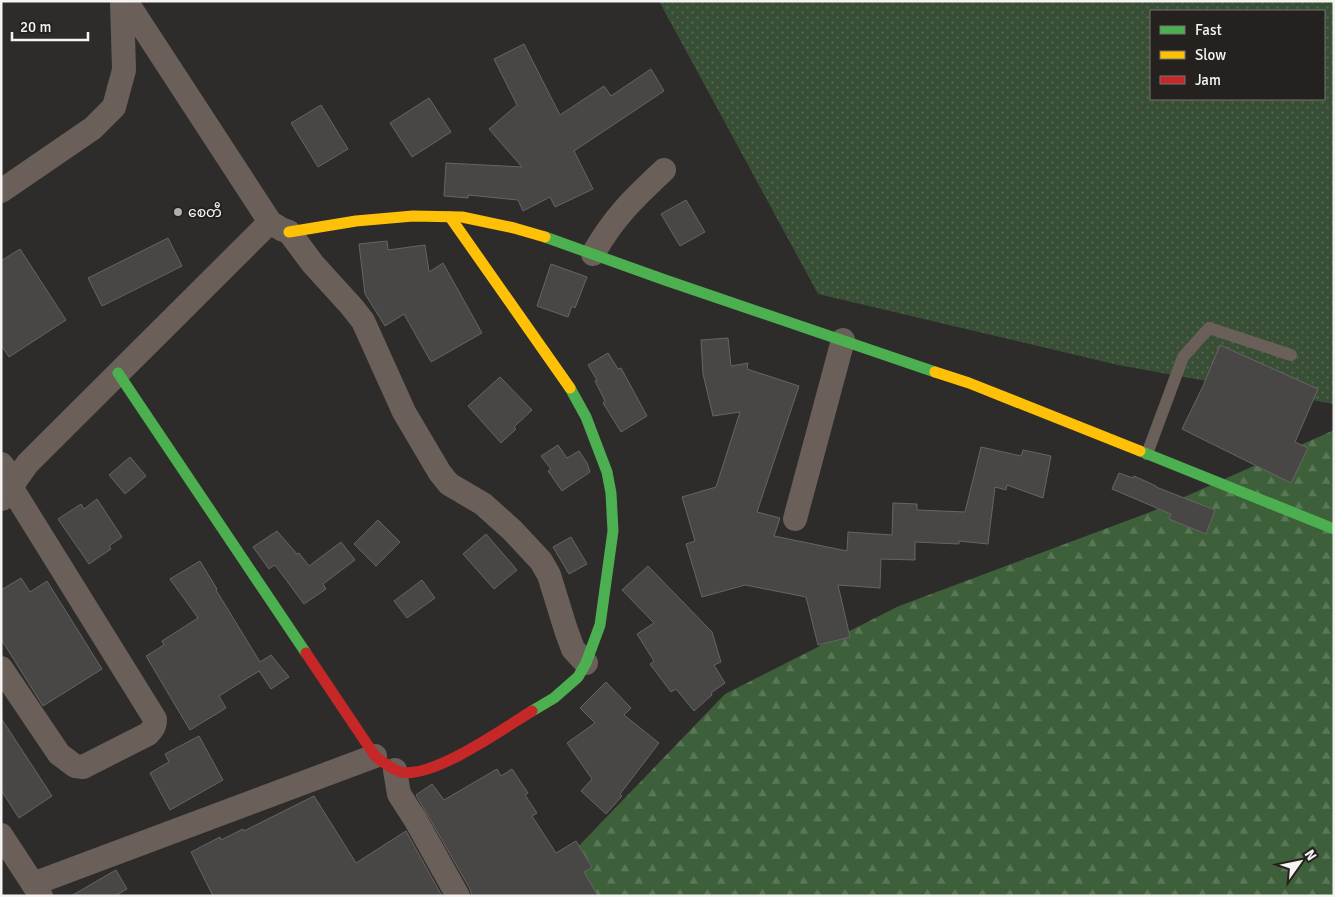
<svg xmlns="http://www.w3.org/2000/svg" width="1335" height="897" font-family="Signika,'Noto Sans Myanmar',sans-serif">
	<defs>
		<pattern id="grass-dots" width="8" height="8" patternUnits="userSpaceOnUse" patternTransform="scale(1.25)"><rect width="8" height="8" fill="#384f36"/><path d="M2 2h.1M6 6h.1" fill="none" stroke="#556954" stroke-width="1.8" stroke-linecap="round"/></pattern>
		<pattern id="forest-firs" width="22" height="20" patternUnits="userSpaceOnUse" patternTransform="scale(1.25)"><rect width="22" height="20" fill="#3d603a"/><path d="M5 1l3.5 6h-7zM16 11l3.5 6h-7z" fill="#5a7757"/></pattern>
	</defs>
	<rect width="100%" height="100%" fill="#2e2c2a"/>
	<path fill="url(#grass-dots)" fill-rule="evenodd" d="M659 1H1334V404L1118 365 818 294ZM1151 11H1324V99H1151Z"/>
	<polygon fill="url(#forest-firs)" points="1334,430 1334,896 567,896 571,854 725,694 899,606 1153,511"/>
	<g fill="#494746" stroke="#676564">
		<polygon points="524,44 560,115 604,86 611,96 651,69 664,91 574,151 593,189 555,207 550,197 523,211 518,200 468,195 468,198 444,196 446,163 522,167 489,129 517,105 494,59"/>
		<polygon points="429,98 451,132 412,157 390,123"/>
		<polygon points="321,105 348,149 318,167 291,123"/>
		<polygon points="686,200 705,232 680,246 661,214"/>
		<polygon points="168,238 182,266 102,306 88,278"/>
		<polygon points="387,241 388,250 425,245 429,272 443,263 482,333 431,362 404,314 385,326 365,294 359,244"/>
		<polygon points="20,249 66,320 9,357 1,345 1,261"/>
		<polygon points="551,264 587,277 575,308 572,306 568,317 537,306"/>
		<polygon points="728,338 731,366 748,363 747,369 799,386 757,512 780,518 774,536 847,551 848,532 892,535 893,503 917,504 917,510 965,512 981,447 1021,456 1023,450 1051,456 1043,498 1007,485 1006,490 995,487 988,544 959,541 959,544 915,542 915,560 881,559 880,588 838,585 850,637 818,645 806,597 745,585 702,597 686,544 695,541 682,497 716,487 740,412 713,416 703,374 701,340"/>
		<polygon points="1220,345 1318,389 1295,442 1308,448 1291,483 1182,429 1203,386"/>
		<polygon points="608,353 618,369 621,368 647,416 621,432 603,403 605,401 595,381 597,380 588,365"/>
		<polygon points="500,377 532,410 514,427 516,429 501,443 468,406"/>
		<polygon points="558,445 567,458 579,451 587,463 590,472 562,491 548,471 551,469 541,456"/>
		<polygon points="130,457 146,476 125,494 109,475"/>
		<polygon points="1119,473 1133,478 1134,476 1156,486 1156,487 1215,510 1206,534 1169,519 1171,514 1112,489"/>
		<polygon points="97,499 122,537 109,546 111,549 89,564 58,519 81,504 84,509"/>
		<polygon points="378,520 400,542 376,566 354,544"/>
		<polygon points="277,531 297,554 299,553 309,566 341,542 355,560 323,584 326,589 304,604 275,565 269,569 253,547"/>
		<polygon points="486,534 517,570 494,589 463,554"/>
		<polygon points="571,537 587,564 569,574 553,547"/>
		<polygon points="200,561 217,589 216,590 260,662 271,655 289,677 271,689 259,671 219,696 226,708 190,730 146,656 164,645 162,641 198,618 170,579"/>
		<polygon points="648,566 712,632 721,662 714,665 725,683 711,693 712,695 694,711 676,689 671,692 650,664 654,661 637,634 654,623 622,590"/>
		<polygon points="21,578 30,592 47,581 102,669 43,706 1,639 1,590"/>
		<polygon points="422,580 435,598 407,618 394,601"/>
		<polygon points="606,682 631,708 624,715 659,743 620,794 622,796 606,814 581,791 592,779 567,743 595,723 580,708"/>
		<polygon points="1,718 52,796 19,818 1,790"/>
		<polygon points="199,736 223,780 170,810 150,773 169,762 165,754"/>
		<polygon points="497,769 501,776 512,769 528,793 525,795 537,813 532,816 556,853 576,841 592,867 584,872 598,896 472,896 470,889 416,795 432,784 444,800"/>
		<polygon points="314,796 356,863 406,831 442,896 213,896 191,852 220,837 221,840 243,829 244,831"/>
		<polygon points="116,870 127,889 115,896 71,896"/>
	</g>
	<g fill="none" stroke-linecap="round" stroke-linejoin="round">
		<polyline stroke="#6a6059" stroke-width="12" points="1147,454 1183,357 1209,328 1291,355"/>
		<g stroke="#6a6059" stroke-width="24">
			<polyline points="126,1 270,222 281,229 289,232 313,264 352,307 363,321 404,412 440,473 449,484 483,504 512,530 541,561 549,575 566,630 573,649 586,663"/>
			<polyline points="1,191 93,128 114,107 124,70 122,1"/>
			<path d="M593 254C614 217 634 198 664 170"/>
			<polyline points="1,464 15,481"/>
			<polyline points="2,499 28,463 270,222"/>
			<polyline points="795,519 843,340"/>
			<path d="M1 668 59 754 75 766 83 767 148 734C153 729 155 726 155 719L11 487"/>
			<polyline points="395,770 399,794 415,819 458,896"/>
			<polyline points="1,835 41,896"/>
			<polyline points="33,884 375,756"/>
		</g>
		<g stroke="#4caf50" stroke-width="11">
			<polyline points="545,237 665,280 935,372"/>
			<polyline points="118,373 306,653"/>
			<polyline points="1140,451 1334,529"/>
			<polyline points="532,711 554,698 578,677 586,663 600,625 613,531 611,493 607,472 586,417 570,388"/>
		</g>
		<g stroke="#ffc107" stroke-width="11">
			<polyline points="450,217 570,388"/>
			<polyline points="289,232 356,221 413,216 462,217 514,228 545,237"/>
			<polyline points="935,372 969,383 1140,451"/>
		</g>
		<path stroke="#c62828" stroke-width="11" d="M306 653 375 756C383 762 391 769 401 772 433 779 504 728 532 711"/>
	</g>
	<circle fill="#b0aeac" stroke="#25211f" stroke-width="2" cx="178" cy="212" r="5"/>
	<g text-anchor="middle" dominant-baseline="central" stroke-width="4" stroke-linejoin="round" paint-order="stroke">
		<g font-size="14" fill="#f6f4f2" stroke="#25211f" text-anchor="start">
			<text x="188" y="212">စေတီ</text>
		</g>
	</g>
	<rect width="1335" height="897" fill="none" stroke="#f6f4f2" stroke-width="5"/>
	<rect x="1150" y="10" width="175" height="90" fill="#25211f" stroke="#797573"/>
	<rect x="1160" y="26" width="25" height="8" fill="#4caf50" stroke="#797573"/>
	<text x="1195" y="35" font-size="15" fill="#f6f4f2">Fast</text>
	<rect x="1160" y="51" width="25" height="8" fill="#ffc107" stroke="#797573"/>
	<text x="1195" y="60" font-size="15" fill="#f6f4f2">Slow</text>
	<rect x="1160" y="76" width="25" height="8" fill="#c62828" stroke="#797573"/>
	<text x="1195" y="85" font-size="15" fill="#f6f4f2">Jam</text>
	<g transform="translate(1300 862) rotate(57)" stroke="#25211f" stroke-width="4" paint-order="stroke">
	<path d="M0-4L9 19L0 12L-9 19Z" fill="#f6f4f2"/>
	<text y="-8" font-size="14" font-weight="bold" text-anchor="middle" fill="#f6f4f2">N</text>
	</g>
	<path d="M12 32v8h76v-8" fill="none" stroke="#f6f4f2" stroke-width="2.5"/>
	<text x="20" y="32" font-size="15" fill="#f6f4f2" stroke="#25211f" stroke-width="4" paint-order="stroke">20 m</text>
</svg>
